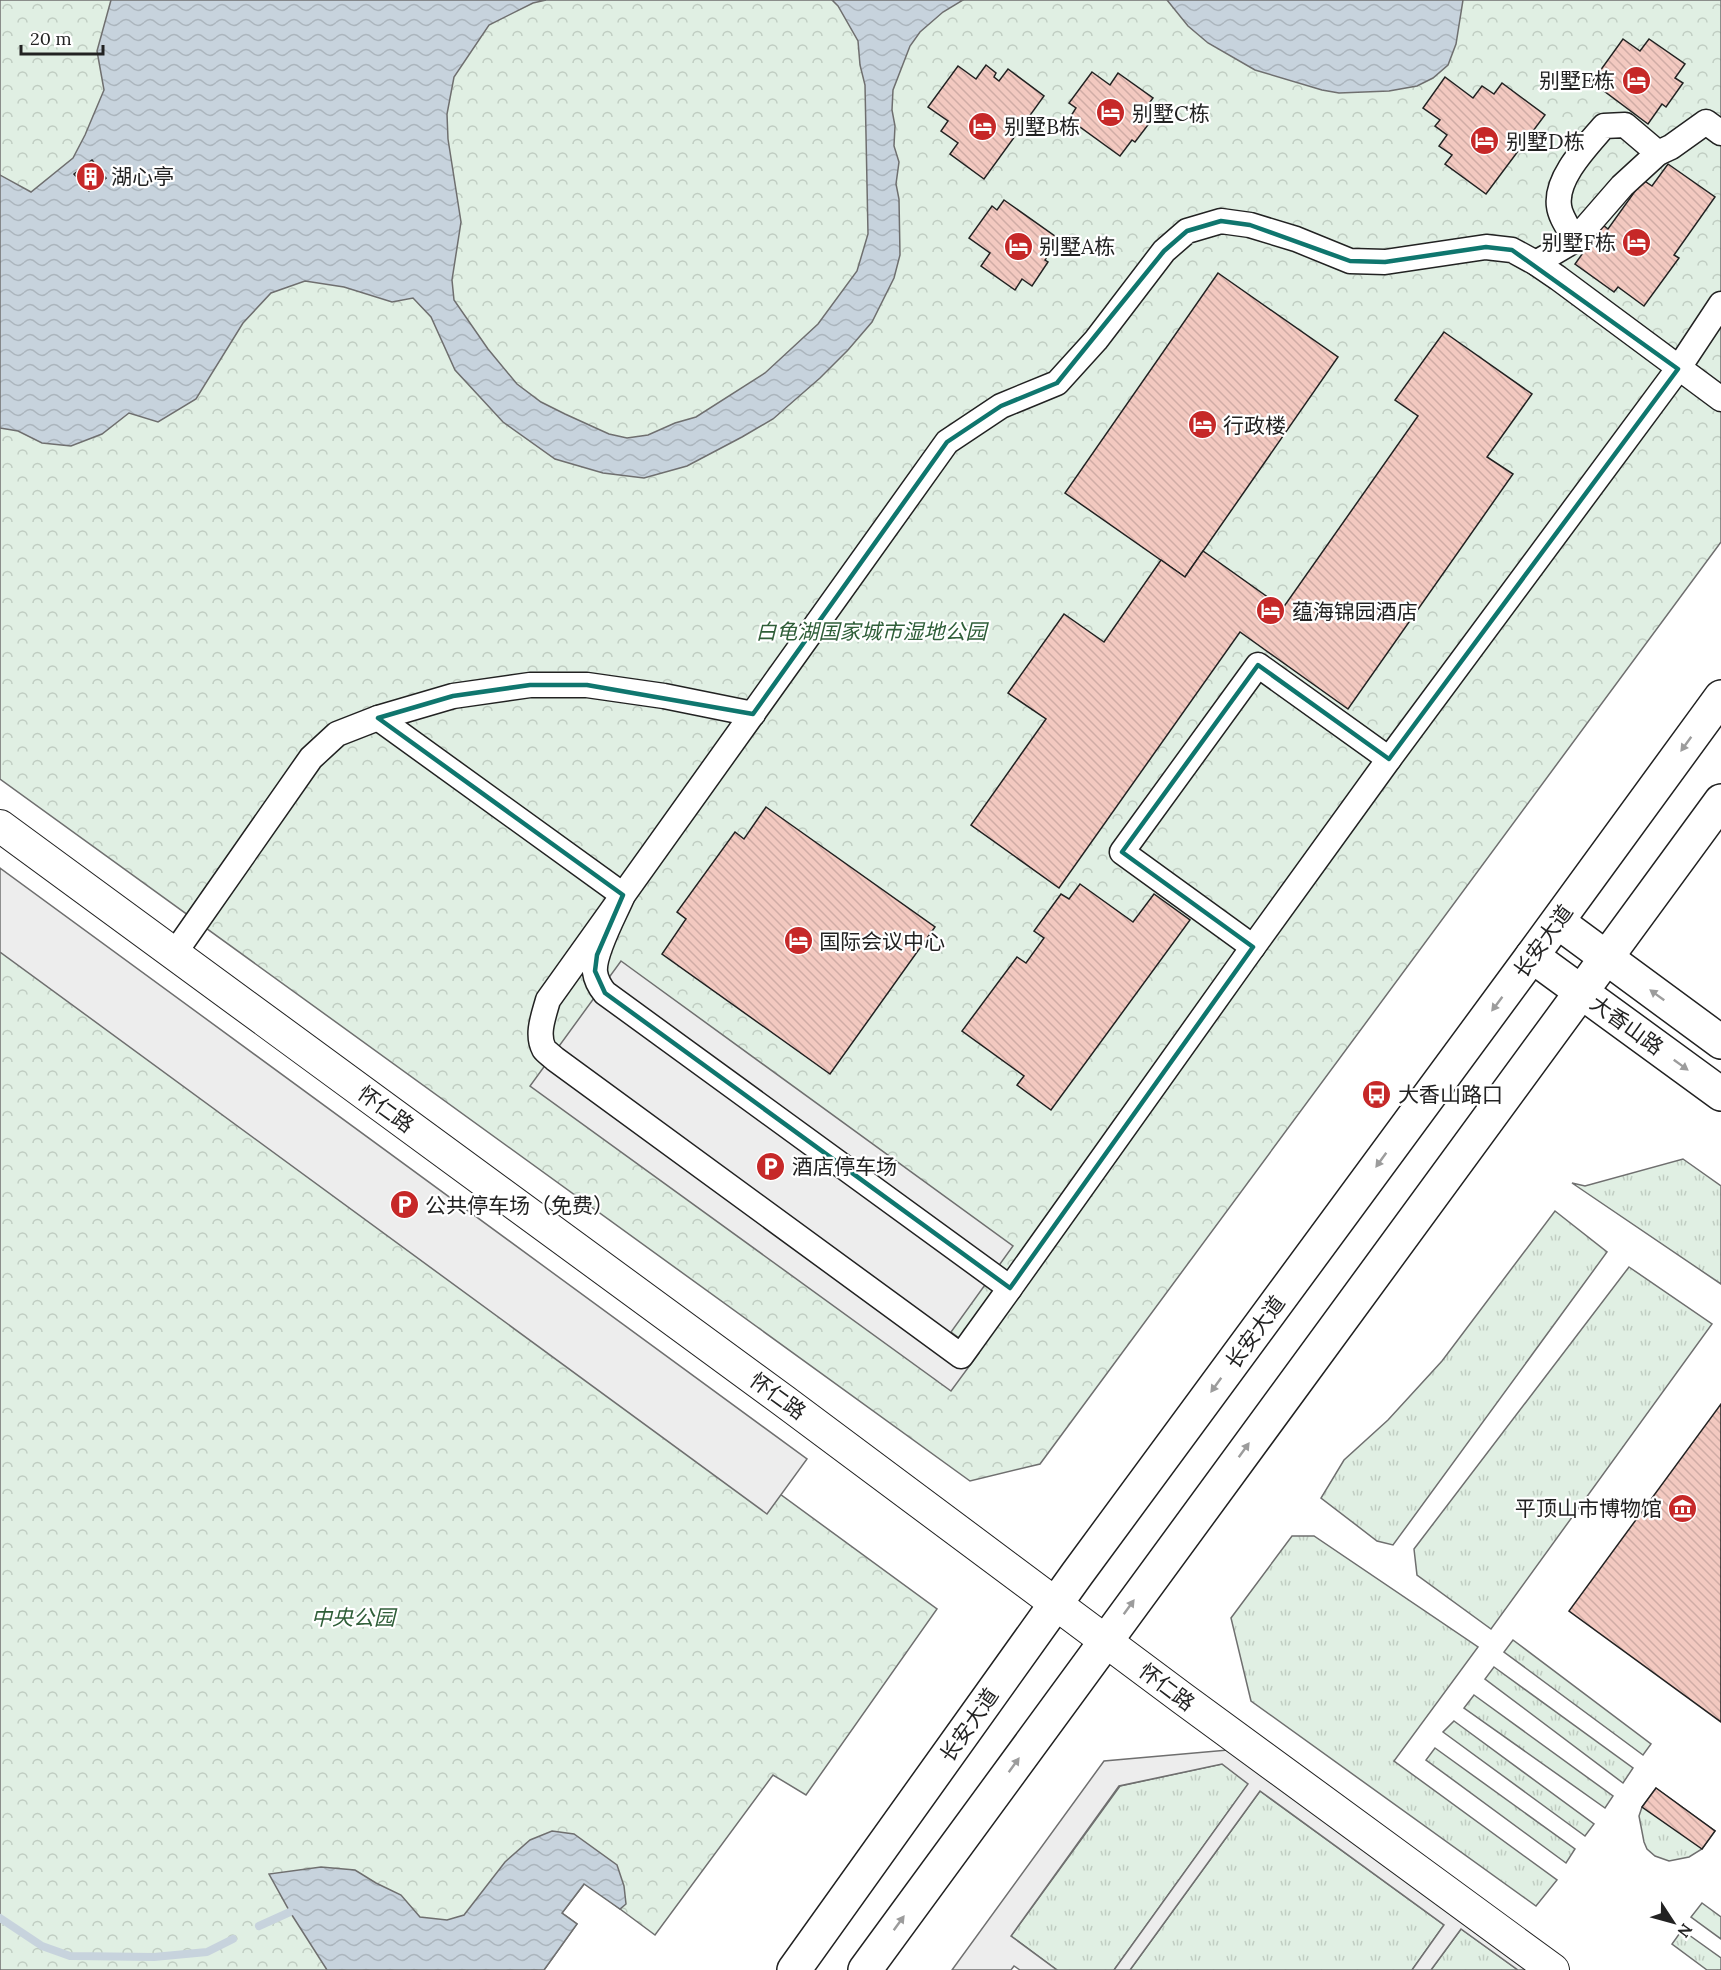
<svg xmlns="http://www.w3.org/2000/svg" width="1721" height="1970" font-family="Lora,'Noto Sans SC',serif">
	<defs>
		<pattern id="grass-tufts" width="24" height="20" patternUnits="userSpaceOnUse" patternTransform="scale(1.5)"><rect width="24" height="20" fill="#e0efe3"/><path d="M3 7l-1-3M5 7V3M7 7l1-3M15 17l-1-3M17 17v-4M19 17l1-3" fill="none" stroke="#c0cdc2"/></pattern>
		<pattern id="park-crowns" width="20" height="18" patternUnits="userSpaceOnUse" patternTransform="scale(1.5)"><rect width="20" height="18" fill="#e0efe3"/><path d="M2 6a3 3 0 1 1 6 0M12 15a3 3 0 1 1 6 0" fill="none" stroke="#c0cdc2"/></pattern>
		<pattern id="water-waves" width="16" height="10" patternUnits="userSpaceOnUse" patternTransform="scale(1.5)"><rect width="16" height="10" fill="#c7d3dd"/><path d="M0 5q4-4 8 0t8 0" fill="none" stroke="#abb5bd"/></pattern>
		<pattern id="building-back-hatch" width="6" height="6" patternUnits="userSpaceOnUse" patternTransform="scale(1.5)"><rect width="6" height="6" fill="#f3c9c0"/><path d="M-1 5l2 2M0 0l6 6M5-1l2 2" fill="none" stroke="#d0aca5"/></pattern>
	</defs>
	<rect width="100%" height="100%" fill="#fff"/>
	<g fill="url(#grass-tufts)" stroke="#6f6f6f" stroke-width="1.5">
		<polygon points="1683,1159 1721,1186 1721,1284 1572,1183 1585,1186"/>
		<polygon points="1555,1211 1607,1252 1393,1545 1377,1541 1321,1498 1344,1460 1388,1420 1442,1361"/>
		<polygon points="1629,1267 1712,1324 1491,1629 1417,1575 1414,1549"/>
		<polygon points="1292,1536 1314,1536 1478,1647 1394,1761 1557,1880 1536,1906 1251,1701 1231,1618"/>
		<polygon points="1513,1640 1651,1744 1643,1755 1504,1652"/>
		<polygon points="1494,1667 1633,1768 1623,1783 1485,1679"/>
		<polygon points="1474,1695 1613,1796 1605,1808 1464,1708"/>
		<polygon points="1454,1721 1594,1824 1585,1836 1443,1732"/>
		<polygon points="1435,1748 1575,1849 1566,1863 1426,1760"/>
		<polygon points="1222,1764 1249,1783 1114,1970 1057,1970 1011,1936 1120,1786"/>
		<polygon points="1656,1788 1715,1831 1702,1849 1689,1857 1669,1861 1655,1856 1647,1849 1644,1842 1639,1816 1642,1807"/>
		<polygon points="1260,1791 1444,1925 1412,1970 1130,1970"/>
		<polygon points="1702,1903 1721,1917 1721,1939 1691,1917"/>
		<polygon points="1461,1929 1518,1970 1431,1970"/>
		<polygon points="1682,1930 1721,1958 1721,1970 1707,1970 1672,1944"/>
	</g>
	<g fill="url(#park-crowns)" stroke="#6f6f6f" stroke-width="1.5">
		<polygon points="0,0 1721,0 1721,542 1040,1464 970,1481 0,779"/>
		<polygon points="0,923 937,1609 806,1795 773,1775 655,1935 585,1883 562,1913 577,1924 544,1970 0,1970"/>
	</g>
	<g fill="#ededed" stroke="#6f6f6f" stroke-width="1.5">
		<polygon points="0,868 807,1459 767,1514 0,952"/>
		<polygon points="621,961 1013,1246 951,1332 979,1353 951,1391 530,1086"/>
		<polygon points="1228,1750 1530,1970 1518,1970 1461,1929 1431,1970 1412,1970 1444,1925 1260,1791 1130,1970 1114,1970 1248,1784 1222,1764 1119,1786 1011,1936 1057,1970 1020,1970 1014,1966 1011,1970 952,1970 1104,1761"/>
	</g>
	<g fill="url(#water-waves)" stroke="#6f6f6f" stroke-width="1.5">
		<polygon points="111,0 546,0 533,3 489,25 454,77 447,114 448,139 461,222 452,280 454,300 488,349 517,384 541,402 565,414 609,434 627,438 648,435 675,423 696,417 765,373 818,324 857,271 868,234 865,85 860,65 858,41 838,6 832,0 963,0 943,12 920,32 910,46 893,90 892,110 895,126 894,146 899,162 896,184 899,199 900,255 894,278 872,322 848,350 820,378 773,419 742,437 687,466 644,478 603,473 555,459 503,422 455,370 431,317 413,298 392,302 344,287 305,281 271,293 243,323 196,399 158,422 129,413 102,434 71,446 42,443 18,431 0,428 0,175 31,192 73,158 85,135 104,90 97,51"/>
		<polygon points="1167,0 1463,0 1456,44 1448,65 1433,78 1417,86 1389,91 1339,93 1322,90 1255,70 1208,43 1188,26"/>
		<polygon points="552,1831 574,1834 617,1865 624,1886 626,1904 620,1909 584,1884 562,1913 577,1924 544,1970 327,1970 290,1912 269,1874 321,1867 355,1870 376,1883 401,1895 420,1917 447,1920 464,1915 505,1862 530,1840"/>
	</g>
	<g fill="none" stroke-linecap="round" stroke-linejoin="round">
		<g stroke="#c7d3dd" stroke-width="8">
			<polyline points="0,1918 42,1946 70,1956 154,1957 207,1952 233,1939"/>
			<polyline points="259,1926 290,1912"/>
		</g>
	</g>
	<g fill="url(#building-back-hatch)" stroke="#222" stroke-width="1.5">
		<polygon points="1623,39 1640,51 1649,39 1685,64 1675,78 1683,83 1666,107 1662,104 1648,124 1592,82"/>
		<polygon points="986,65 996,73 994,77 999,81 1008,69 1044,96 984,179 950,154 958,143 941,131 948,121 928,107 958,66 976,79"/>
		<polygon points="1092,72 1110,85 1118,73 1153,98 1144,110 1154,117 1135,142 1132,140 1120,156 1069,119 1076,108 1069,103"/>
		<polygon points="1445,77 1473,98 1482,86 1494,94 1502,83 1545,115 1486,194 1445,164 1452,155 1439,146 1447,135 1435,126 1440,120 1423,108"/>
		<polygon points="92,160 106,178 89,191 74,174"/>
		<polygon points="1668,164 1715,197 1674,255 1679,258 1644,306 1618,287 1614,292 1575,264 1603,225 1608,229 1643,180 1652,186"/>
		<polygon points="1004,200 1059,239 1045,260 1048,262 1032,286 1022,279 1015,290 981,266 990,253 969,238 992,206 997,210"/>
		<polygon points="1218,273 1338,357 1185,577 1065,493"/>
		<polygon points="1444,332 1532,394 1487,457 1513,474 1348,709 1240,632 1059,888 971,825 1046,719 1008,693 1064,614 1104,642 1161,560 1185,577 1203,551 1283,608 1418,416 1395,400"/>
		<polygon points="766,807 935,927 830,1074 662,954 686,919 677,912 735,832 744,839"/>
		<polygon points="1080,884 1133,922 1154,894 1190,920 1051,1110 1017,1085 1024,1076 962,1031 1017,957 1026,963 1044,938 1034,931 1061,894 1069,899"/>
		<polygon points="1721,1404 1721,1722 1569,1611"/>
		<polygon points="1656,1788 1715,1831 1702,1849 1642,1807"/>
	</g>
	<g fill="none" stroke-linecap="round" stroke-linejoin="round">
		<defs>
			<g id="minor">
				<path d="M1575 240C1570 230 1560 217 1559 206 1555 178 1587 146 1604 126L1625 125 1658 153"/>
				<polyline points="1536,263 1575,240 1622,186 1658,153 1671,147 1706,122 1721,133"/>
				<polyline points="378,718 623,895"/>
				<path d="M623 895C615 914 593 953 595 972 596 980 600 987 605 993L1010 1288 961 1356 555 1059C552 1056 546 1052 544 1049 536 1034 544 1015 548 1000L947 442 1001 406 1057 383 1096 340 1164 251 1187 231 1221 221 1250 225 1296 239 1350 261 1385 262 1486 247 1512 250 1536 263 1558 278 1721 399"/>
				<polyline points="1253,947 1122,852 1258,665 1389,759"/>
				<polyline points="174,954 311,758 337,734 378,718 453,696 530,685 587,685 664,696 753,714"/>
				<polyline points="1010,1288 1253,947 1389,759 1678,369 1721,304"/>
			</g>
			<polyline id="tertiary" points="0,826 784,1401 1182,1698 1553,1970"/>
			<g id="secondary">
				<polyline points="1558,922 1721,1042"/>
				<polyline points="1532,956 1721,1094"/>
			</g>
			<g id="primary">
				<polyline points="794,1970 1077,1574 1532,956 1721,697"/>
				<polyline points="865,1970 1721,801"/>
			</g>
		</defs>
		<use href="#minor" stroke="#222" stroke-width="27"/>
		<use href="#tertiary" stroke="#222" stroke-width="34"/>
		<use href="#secondary" stroke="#222" stroke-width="36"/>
		<use href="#primary" stroke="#222" stroke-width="36"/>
		<use href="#minor" stroke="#fff" stroke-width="24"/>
		<use href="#tertiary" stroke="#fff" stroke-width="32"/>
		<use href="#secondary" stroke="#fff" stroke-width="33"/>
		<use href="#primary" stroke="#fff" stroke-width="33"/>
	</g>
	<defs><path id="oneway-solid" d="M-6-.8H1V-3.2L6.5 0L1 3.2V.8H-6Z" transform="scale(1.5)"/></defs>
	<g fill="#9c9c9c">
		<use href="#oneway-solid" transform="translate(1686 744) rotate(126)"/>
		<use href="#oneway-solid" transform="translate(1657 995) rotate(-144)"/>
		<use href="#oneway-solid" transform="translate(1497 1004) rotate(127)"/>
		<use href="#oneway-solid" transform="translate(1681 1065) rotate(36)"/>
		<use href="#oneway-solid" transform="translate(1381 1160) rotate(126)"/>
		<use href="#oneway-solid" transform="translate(1216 1385) rotate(126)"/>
		<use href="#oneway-solid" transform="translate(1244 1450) rotate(-54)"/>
		<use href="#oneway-solid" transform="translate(1129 1607) rotate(-54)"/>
		<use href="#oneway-solid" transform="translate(1014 1765) rotate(-54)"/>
		<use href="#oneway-solid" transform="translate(899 1923) rotate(-54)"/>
	</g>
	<path fill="none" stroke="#0f766e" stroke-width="4.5" stroke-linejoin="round" d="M1221 221 1250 225 1350 261 1385 262 1486 247 1512 250 1678 369 1389 759 1258 665 1122 852 1253 947 1010 1288 605 993 595 971 597 955 623 895 378 718 453 696 530 685H587L753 714 947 442 1001 406 1057 383 1164 251 1187 231Z"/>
	<defs>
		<symbol id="hotel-disc" viewBox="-11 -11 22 22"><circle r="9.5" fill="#c62828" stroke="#fff"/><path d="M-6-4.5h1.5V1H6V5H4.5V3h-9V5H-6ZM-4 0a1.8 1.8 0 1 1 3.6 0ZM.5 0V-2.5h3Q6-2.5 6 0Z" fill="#fff"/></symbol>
		<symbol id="building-disc" viewBox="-11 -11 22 22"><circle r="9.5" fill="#c62828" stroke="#fff"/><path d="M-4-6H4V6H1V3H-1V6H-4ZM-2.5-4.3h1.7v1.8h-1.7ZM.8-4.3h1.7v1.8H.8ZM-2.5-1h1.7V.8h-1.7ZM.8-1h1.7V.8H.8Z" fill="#fff"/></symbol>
		<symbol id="bus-disc" viewBox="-11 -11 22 22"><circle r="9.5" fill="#c62828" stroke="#fff"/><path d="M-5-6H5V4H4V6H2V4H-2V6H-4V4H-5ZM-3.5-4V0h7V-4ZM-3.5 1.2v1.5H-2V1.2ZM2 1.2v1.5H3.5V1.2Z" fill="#fff"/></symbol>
		<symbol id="parking-disc" viewBox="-11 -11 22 22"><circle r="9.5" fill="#c62828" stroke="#fff"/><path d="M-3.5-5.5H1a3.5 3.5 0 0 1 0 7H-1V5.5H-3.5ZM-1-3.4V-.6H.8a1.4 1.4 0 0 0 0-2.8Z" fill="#fff"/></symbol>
		<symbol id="museum-disc" viewBox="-11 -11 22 22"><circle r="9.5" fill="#c62828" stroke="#fff"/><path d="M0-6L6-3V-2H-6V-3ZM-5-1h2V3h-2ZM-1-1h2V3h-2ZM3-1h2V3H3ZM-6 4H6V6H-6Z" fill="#fff"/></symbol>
	</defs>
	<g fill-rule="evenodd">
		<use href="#hotel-disc" x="1620" y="64" width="33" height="33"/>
		<use href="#hotel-disc" x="1094" y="96" width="33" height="33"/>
		<use href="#hotel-disc" x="966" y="110" width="33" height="33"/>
		<use href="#hotel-disc" x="1468" y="124" width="33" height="33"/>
		<use href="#building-disc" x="74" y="160" width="33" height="33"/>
		<use href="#hotel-disc" x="1620" y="226" width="33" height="33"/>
		<use href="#hotel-disc" x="1002" y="230" width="33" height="33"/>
		<use href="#hotel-disc" x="1186" y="408" width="33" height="33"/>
		<use href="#hotel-disc" x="1254" y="594" width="33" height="33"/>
		<use href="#hotel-disc" x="782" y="924" width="33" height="33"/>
		<use href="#bus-disc" x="1360" y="1078" width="33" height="33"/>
		<use href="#parking-disc" x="754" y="1150" width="33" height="33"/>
		<use href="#parking-disc" x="388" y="1188" width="33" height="33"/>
		<use href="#museum-disc" x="1666" y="1492" width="33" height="33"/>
	</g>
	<g text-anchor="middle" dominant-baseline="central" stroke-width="4.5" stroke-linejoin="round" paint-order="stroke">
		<g font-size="21" fill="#222" stroke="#fff" text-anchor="start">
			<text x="1615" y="80" text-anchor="end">别墅E栋</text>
			<text x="1132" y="113">别墅C栋</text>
			<text x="1004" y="126">别墅B栋</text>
			<text x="1506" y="141">别墅D栋</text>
			<text x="111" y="176">湖心亭</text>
			<text x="1616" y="242" text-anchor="end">别墅F栋</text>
			<text x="1039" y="246">别墅A栋</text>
			<text x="1223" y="425">行政楼</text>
			<text x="1292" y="611">蕴海锦园酒店</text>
			<text x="819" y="941">国际会议中心</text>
			<text x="1398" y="1094">大香山路口</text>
			<text x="792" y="1166">酒店停车场</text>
			<text x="425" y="1205">公共停车场（免费）</text>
			<text x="1662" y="1508" text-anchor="end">平顶山市博物馆</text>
		</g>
		<g font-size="21" font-style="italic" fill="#2f5e38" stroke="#fff">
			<text x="871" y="631">白龟湖国家城市湿地公园</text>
			<text x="353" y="1617">中央公园</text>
		</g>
		<g font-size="21" fill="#222" stroke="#fff">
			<text transform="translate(1543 941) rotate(-54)">长安大道</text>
			<text transform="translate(1627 1025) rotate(36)">大香山路</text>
			<text transform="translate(386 1109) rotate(36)">怀仁路</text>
			<text transform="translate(1255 1332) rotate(-54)">长安大道</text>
			<text transform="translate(778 1396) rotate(36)">怀仁路</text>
			<text transform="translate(1167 1687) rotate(37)">怀仁路</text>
			<text transform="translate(969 1725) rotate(-55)">长安大道</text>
		</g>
	</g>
	<g transform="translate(1673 1922) rotate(126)" stroke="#ffffff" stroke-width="4.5" paint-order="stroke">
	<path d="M0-4.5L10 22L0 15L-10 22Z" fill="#222222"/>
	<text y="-9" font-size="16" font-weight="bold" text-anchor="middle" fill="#222222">N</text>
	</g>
	<path d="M21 45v9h82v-9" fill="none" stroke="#222222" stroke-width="3"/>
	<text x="30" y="45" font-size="18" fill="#222222" stroke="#ffffff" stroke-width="4.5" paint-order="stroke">20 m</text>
</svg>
